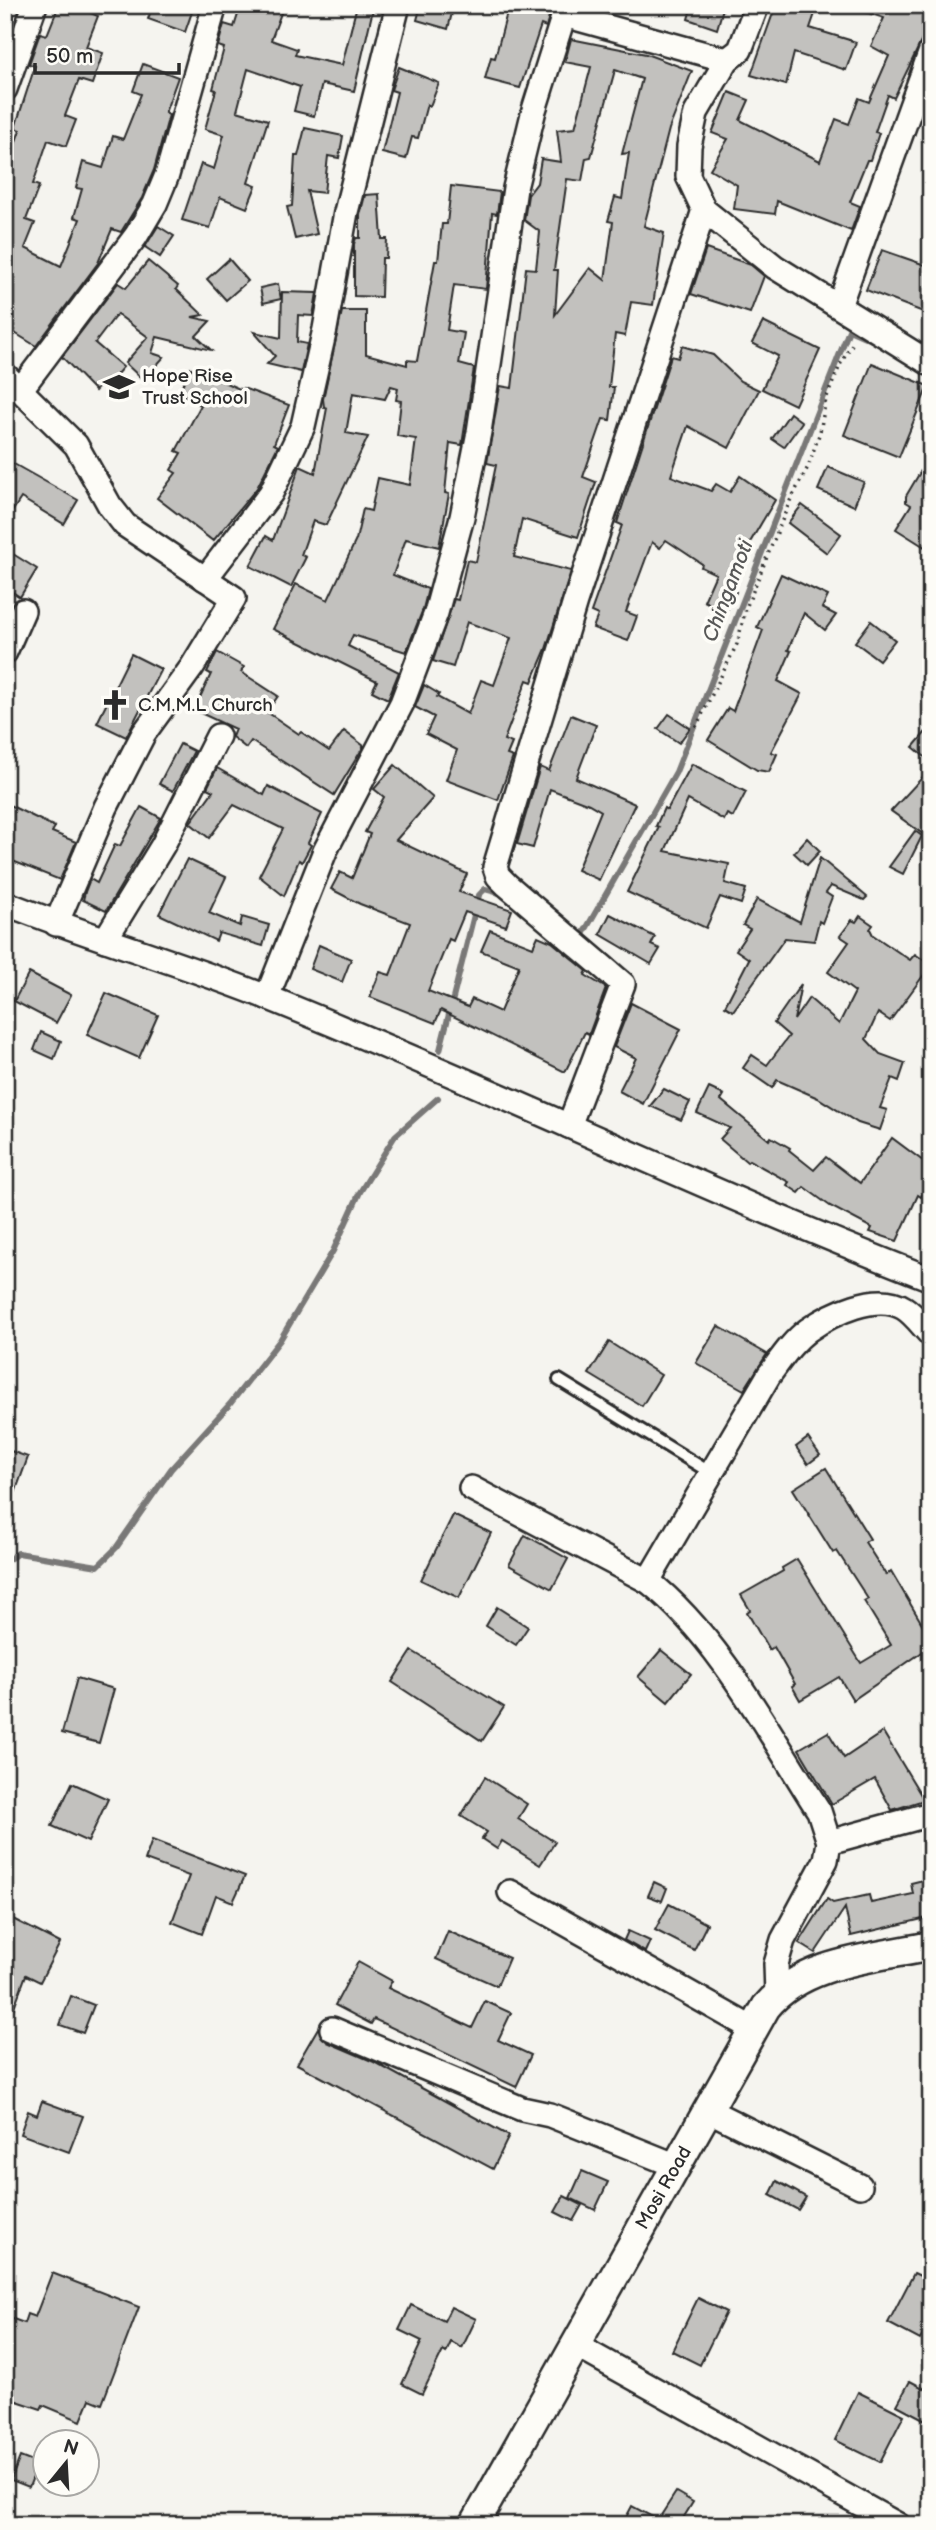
<svg xmlns="http://www.w3.org/2000/svg" width="936" height="2530" font-family="'Balsamiq Sans',sans-serif">
	<rect width="100%" height="100%" fill="#f5f4ef"/>
	<filter id="ink" filterUnits="userSpaceOnUse"><feTurbulence type="fractalNoise" baseFrequency=".0143" numOctaves="2"/><feDisplacementMap in="SourceGraphic" scale="14" xChannelSelector="R" yChannelSelector="G"/><feConvolveMatrix kernelMatrix="1 2 1 2 8 2 1 2 1" color-interpolation-filters="sRGB"/></filter>
	<g filter="url(#ink)">
		<g fill="none" stroke-linecap="round" stroke-linejoin="round">
			<g stroke="#797877" stroke-width="6">
				<polyline points="582,936 676,772 849,330 874,341"/>
				<polyline points="440,1050 479,895 485,889 507,895"/>
				<polyline points="5,1562 18,1553 98,1566 116,1548 171,1469 230,1404 280,1340 333,1251 360,1192 395,1136 438,1098"/>
			</g>
		</g>
		<g fill="#c2c1be" stroke="#2b2b2b" stroke-width="2" fill-rule="evenodd">
			<polygon points="59,5 72,5 98,16 86,47 103,53 92,84 79,80 65,116 76,120 66,146 48,140 33,184 39,186 26,220 35,223 25,248 61,266 80,219 74,217 82,189 76,188 83,162 103,168 113,136 123,139 141,94 133,91 143,64 178,77 165,113 169,115 154,170 142,198 121,232 112,229 98,263 36,346 5,327 5,172 20,130 15,128 35,66 29,64 40,33 47,35"/>
			<polygon points="153,5 183,5 193,9 185,32 148,19"/>
			<polygon points="241,5 284,5 271,40 297,49 295,55 342,65 357,5 374,5 354,91 322,84 314,116 294,111 300,87 248,69 237,111 268,120 248,183 256,186 247,208 220,197 210,228 182,220 201,164 214,169 224,135 205,129 216,90 213,89 224,48 218,46 224,24 234,27"/>
			<polygon points="421,5 454,5 448,29 417,20"/>
			<polygon points="509,5 552,5 546,27 541,25 520,88 485,79 491,57 495,58"/>
			<polygon points="692,5 724,5 717,29 688,19"/>
			<polygon points="776,5 818,5 810,28 856,42 846,70 794,53 786,85 751,75"/>
			<polygon points="854,5 922,5 931,8 931,21 894,98 888,95 875,132 879,133 870,160 867,160 850,202 860,206 851,231 777,201 775,214 734,209 737,185 710,169 728,139 712,133 729,92 749,100 740,120 820,161 836,119 849,124 859,98 869,102 889,56 871,46 884,18 853,8"/>
			<path d="M571 39 646 54 692 71 669 129 644 226 664 233 653 305 631 302 625 336 615 334 609 387H614L610 420 603 419 583 477 596 482 578 537 522 519 514 557 571 571 546 649 532 682 527 680 504 740 512 743 507 755 513 757 498 800 446 780 457 750 426 734 434 717 415 707 424 685 439 694 437 697 468 714 481 680 494 685 511 638 467 622 453 667 433 661 454 599 458 600 467 560 476 562 496 465 487 463 500 386 512 388 526 268 536 269 540 232 524 220 528 195 537 183 541 159 561 162 557 130 575 128 591 67 565 62ZM615 70 642 79 622 154 629 153 622 199 615 197 608 221 613 222 605 280 590 268 555 315 558 270H554L567 179 582 181 586 158 591 157Z"/>
			<polygon points="399,67 439,83 430,106 427,104 418,138 412,137 406,159 382,153 397,92 391,90"/>
			<polygon points="305,128 343,136 339,158 328,156 324,193 307,191 317,234 295,239 287,207 292,206 295,156 298,156"/>
			<polygon points="451,186 500,192 497,214 492,213 486,289 454,285 447,330 464,333 459,364 474,368 462,445 450,443 445,493 449,494 439,547 406,539 393,575 428,589 423,609 406,652 353,635 348,646 399,672 388,699 372,691 377,681 273,629 296,584 328,600 356,540 363,509 371,511 378,478 410,485 416,439 397,436 401,401 396,400 398,388 391,386 385,399 353,393 346,433 368,437 326,525 313,521 301,555 306,557 291,587 250,566 266,536 273,540 300,466 315,473 327,408 324,407 323,399 342,311 366,311 366,354 407,365 407,360 417,361 435,261 438,261 442,224 447,224"/>
			<polygon points="379,194 382,239 387,239 386,258 382,258 381,297 354,296 354,244 356,238 360,238 360,215 365,195"/>
			<polygon points="158,226 174,236 160,257 145,247"/>
			<polygon points="706,249 751,265 764,276 750,313 691,294"/>
			<polygon points="882,250 931,267 931,315 866,290"/>
			<polygon points="229,259 248,281 226,300 207,279"/>
			<polygon points="148,261 178,286 176,289 203,315 192,317 210,321 196,336 211,350 157,337 152,353 164,357 143,380 125,363 148,337 117,314 95,343 123,367 111,381 107,378 95,391 62,357 118,283 126,288"/>
			<polygon points="278,284 281,299 263,303 260,288"/>
			<polygon points="282,292 317,293 313,316 298,315 297,342 307,344 301,372 267,364 275,356 254,332 281,338"/>
			<polygon points="763,322 820,350 795,405 762,389 778,356 752,343"/>
			<polygon points="682,346 713,355 740,381 759,390 729,448 688,426 671,476 711,491 716,484 730,492 740,476 775,500 742,556 745,557 730,589 736,592 726,612 704,601 716,574 701,567 702,564 666,540 660,548 652,542 626,612 637,616 628,641 593,628 598,615 591,612 622,525 617,523 671,356 678,358"/>
			<polygon points="872,363 928,386 899,457 844,435"/>
			<polygon points="191,368 242,390 243,388 289,405 274,444 278,446 257,488 213,541 157,498 176,473 171,470 181,453 176,451 201,405 178,393"/>
			<polygon points="790,413 802,422 784,447 772,439"/>
			<polygon points="931,454 931,551 896,529 911,505 906,502 906,496"/>
			<polygon points="5,459 78,500 64,524 21,498 5,523"/>
			<polygon points="828,467 864,482 854,506 818,490"/>
			<polygon points="802,505 841,534 827,553 788,523"/>
			<polygon points="5,549 37,569 20,597 5,587"/>
			<polygon points="781,574 828,596 822,608 836,615 825,630 804,613 788,650 791,651 778,681 802,694 771,752 777,754 769,772 757,770 708,740 728,708 733,711 763,630 757,627"/>
			<polygon points="871,621 895,640 879,660 855,642"/>
			<polygon points="217,652 244,667 241,672 278,696 267,712 299,734 301,732 329,751 344,731 364,746 334,795 251,741 246,748 232,737 235,729 194,710 211,674 207,672"/>
			<polygon points="131,654 161,669 126,737 97,723"/>
			<polygon points="669,714 690,728 679,743 658,729"/>
			<polygon points="571,715 596,725 576,778 635,804 599,880 577,870 601,811 589,804 550,789 533,848 517,844 540,767 549,771"/>
			<polygon points="931,726 931,762 913,747"/>
			<polygon points="180,744 194,751 173,791 159,784"/>
			<polygon points="692,764 746,792 733,817 727,814 724,820 688,800 665,851 729,864 725,883 746,889 741,904 720,897 706,928 627,892 659,827 656,826 664,808 667,810"/>
			<polygon points="395,765 433,798 396,840 467,874 459,892 512,910 506,926 465,912 453,941 449,939 428,991 468,1007 472,999 500,1012 519,966 481,951 490,930 533,947 538,936 552,942 587,971 585,975 606,988 589,1034 585,1032 565,1072 441,1010 435,1023 370,997 380,972 390,975 410,923 360,904 331,889 340,872 352,878 370,834 365,832 384,797 374,789"/>
			<polygon points="217,768 264,795 268,786 322,814 308,843 311,845 302,862 299,860 284,896 259,876 283,829 234,805 209,838 190,823 213,791 207,788"/>
			<polygon points="931,768 931,833 926,829 923,834 891,811"/>
			<polygon points="5,803 55,827 52,832 76,842 60,880 5,858"/>
			<polygon points="141,807 161,818 106,911 83,900 85,892 90,879 97,883 115,844 120,846"/>
			<polygon points="915,831 922,836 903,874 889,867"/>
			<polygon points="807,838 820,851 807,865 794,853"/>
			<polygon points="820,858 867,897 864,900 831,886 826,893 832,897 822,923 819,921 814,941 785,938 733,1011 725,1006 749,959 736,950 750,929 743,925 757,899 800,922"/>
			<polygon points="187,859 226,877 209,913 240,926 242,917 269,925 263,946 219,933 216,941 159,914"/>
			<polygon points="610,914 655,937 651,945 660,949 651,964 600,934"/>
			<polygon points="860,916 873,925 870,929 873,935 910,960 915,954 931,965 890,1021 878,1013 866,1039 880,1054 905,1063 899,1081 892,1078 880,1108 887,1110 880,1130 858,1123 818,1098 777,1080 772,1088 743,1068 752,1055 767,1065 789,1036 774,1023 801,984 794,1020 809,998 839,1024 855,992 828,972 849,942 840,936 852,920 856,922"/>
			<polygon points="319,945 351,959 342,982 310,969"/>
			<polygon points="29,973 71,995 56,1023 14,1001"/>
			<polygon points="106,993 158,1015 139,1058 87,1035"/>
			<polygon points="631,1003 681,1029 643,1104 619,1091 636,1058 614,1047"/>
			<polygon points="41,1032 61,1041 54,1059 34,1050"/>
			<polygon points="709,1088 724,1095 721,1100 769,1140 771,1137 790,1148 789,1150 814,1170 826,1157 860,1183 892,1138 931,1167 931,1181 921,1197 918,1195 897,1241 870,1232 872,1228 830,1206 804,1187 799,1193 787,1185 789,1182 749,1160 747,1162 720,1139 730,1128 697,1113"/>
			<polygon points="664,1089 690,1102 681,1120 650,1106"/>
			<polygon points="718,1326 767,1354 744,1390 696,1363"/>
			<polygon points="609,1342 661,1375 642,1406 589,1374"/>
			<polygon points="808,1438 820,1455 808,1464 796,1447"/>
			<polygon points="5,1449 28,1457 7,1515 5,1514"/>
			<polygon points="826,1468 870,1539 865,1542 886,1575 891,1571 931,1639 931,1646 853,1700 839,1677 800,1700 792,1686 795,1684 774,1647 769,1650 747,1612 750,1610 741,1595 783,1571 782,1568 797,1559 861,1663 891,1645 864,1601 868,1599 837,1551 833,1553 793,1489"/>
			<polygon points="453,1515 491,1533 459,1598 421,1580"/>
			<polygon points="525,1535 568,1559 552,1589 509,1565"/>
			<polygon points="497,1607 528,1627 516,1645 486,1626"/>
			<polygon points="661,1650 691,1674 668,1702 638,1677"/>
			<polygon points="412,1651 504,1707 482,1741 392,1682"/>
			<polygon points="77,1678 114,1689 99,1743 62,1733"/>
			<polygon points="828,1732 844,1758 883,1732 924,1800 892,1810 875,1779 832,1804 799,1749"/>
			<polygon points="485,1777 527,1804 518,1819 555,1842 540,1865 502,1841 497,1849 482,1839 487,1832 461,1816"/>
			<polygon points="72,1783 108,1799 88,1842 52,1826"/>
			<polygon points="152,1840 245,1876 233,1902 216,1895 202,1934 172,1922 189,1876 145,1860"/>
			<polygon points="931,1878 931,1917 851,1936 845,1908 815,1953 799,1943 827,1899 833,1903 869,1895 871,1903 913,1894 911,1883"/>
			<polygon points="654,1882 667,1888 662,1901 648,1896"/>
			<polygon points="669,1904 707,1924 694,1950 655,1930"/>
			<polygon points="5,1915 60,1943 40,1982 26,1975 7,2026"/>
			<polygon points="448,1931 509,1958 497,1986 436,1959"/>
			<polygon points="628,1931 650,1941 645,1952 624,1940"/>
			<polygon points="358,1962 392,1981 388,1988 472,2028 485,2001 511,2013 498,2040 531,2055 516,2087 374,2019 371,2024 335,2005"/>
			<polygon points="71,1996 94,2005 83,2033 60,2025"/>
			<polygon points="318,2028 327,2042 374,2062 509,2136 493,2169 297,2064"/>
			<polygon points="42,2101 83,2116 69,2152 20,2134 28,2111 37,2115"/>
			<polygon points="582,2171 608,2182 595,2210 570,2198"/>
			<polygon points="777,2181 806,2197 798,2210 770,2195"/>
			<polygon points="564,2196 582,2205 573,2221 555,2212"/>
			<polygon points="52,2273 139,2307 102,2404 90,2399 81,2421 43,2405 41,2409 5,2397 5,2316 24,2323 27,2314 35,2317"/>
			<polygon points="914,2273 931,2281 931,2320 920,2340 888,2323"/>
			<polygon points="698,2298 726,2312 700,2365 672,2351"/>
			<polygon points="411,2305 444,2321 451,2307 476,2319 462,2348 451,2342 446,2353 443,2351 422,2394 402,2384 422,2341 399,2330"/>
			<polygon points="910,2381 931,2392 931,2423 897,2405"/>
			<polygon points="858,2392 904,2415 880,2462 835,2440"/>
			<polygon points="20,2457 38,2464 29,2487 11,2480"/>
			<polygon points="676,2492 693,2502 679,2525 622,2525 632,2506 658,2520"/>
		</g>
		<g fill="none" stroke-linecap="round" stroke-linejoin="round">
			<defs>
				<polyline id="service" points="559,1380 711,1473"/>
				<g id="minor">
					<polyline points="757,5 740,50 727,60 696,113 689,146 688,176 704,210 775,267 931,364"/>
					<polyline points="564,15 727,60"/>
					<polyline points="5,89 35,5"/>
					<polyline points="839,306 931,51"/>
					<polyline points="5,375 76,445 110,506 125,525 234,598 192,667 144,733 106,807 56,924"/>
					<polyline points="21,389 136,236 155,204 167,175 215,5"/>
					<polyline points="205,579 271,493 303,426 325,329 346,212 398,5"/>
					<polyline points="5,652 23,611"/>
					<path d="M5 903C92 938 182 963 269 998 491 1087 707 1192 931 1279"/>
					<polyline points="105,940 163,845 218,736"/>
					<polyline points="267,997 325,851 402,703 436,613 462,517 479,432 515,188 534,110 567,5"/>
					<polyline points="569,1126 623,984 507,885 498,876 495,867 575,602 704,210"/>
					<polyline points="471,1488 648,1581"/>
					<polyline points="829,1842 931,1814"/>
					<polyline points="510,1892 753,2029"/>
					<path d="M777 1994 776 1964 783 1940 826 1860 829 1842 819 1811C770 1735 719 1637 648 1581L769 1375C781 1359 792 1342 808 1330 831 1314 877 1291 904 1308 914 1314 923 1327 931 1335"/>
					<polyline points="332,2029 522,2109 550,2115 677,2166"/>
					<polyline points="708,2110 860,2186"/>
					<polyline points="575,2345 898,2525"/>
				</g>
				<path id="tertiary" d="M474 2525 766 2007C804 1961 875 1958 931 1946"/>
			</defs>
			<use href="#service" stroke="#2b2b2b" stroke-width="16"/>
			<use href="#minor" stroke="#2b2b2b" stroke-width="28"/>
			<use href="#tertiary" stroke="#2b2b2b" stroke-width="33"/>
			<polyline stroke="#2b2b2b" stroke-width="3.5" stroke-dasharray="2 5" stroke-linecap="butt" points="696,727 737,644 746,608 790,501 808,467 820,432 826,399 841,363 854,341"/>
			<use href="#service" stroke="#fdfcf7" stroke-width="10"/>
			<use href="#minor" stroke="#fdfcf7" stroke-width="23"/>
			<use href="#tertiary" stroke="#fdfcf7" stroke-width="28"/>
		</g>
	</g>
	<defs>
		<symbol id="school-bare" viewBox="-9 -9 18 18"><path d="M0-5L7-2L0 1L-7-2ZM-4 1L0 2.5L4 1V4Q0 6-4 4Z" fill="#2b2b2b" stroke="#fdfcf7" stroke-width="2.5" paint-order="stroke"/></symbol>
		<symbol id="church-bare" viewBox="-9 -9 18 18"><path d="M-1.2-6h2.4v3.5h3.3v2.4h-3.3V6h-2.4V-.1h-3.3v-2.4h3.3Z" fill="#2b2b2b" stroke="#fdfcf7" stroke-width="2.5" paint-order="stroke"/></symbol>
	</defs>
	<g fill-rule="evenodd">
		<use href="#school-bare" x="97" y="365" width="44" height="44"/>
		<use href="#church-bare" x="93" y="683" width="44" height="44"/>
	</g>
	<g text-anchor="middle" dominant-baseline="central" stroke-width="7" stroke-linejoin="round" paint-order="stroke">
		<g font-size="19" fill="#2b2b2b" stroke="#fdfcf7" text-anchor="start">
			<text x="142" y="376">Hope Rise<tspan x="142" dy="22">Trust School</tspan></text>
			<text x="138" y="705">C.M.M.L Church</text>
		</g>
		<g font-size="19" fill="#2b2b2b" stroke="#fdfcf7">
			<text transform="translate(664 2188) rotate(-60)">Mosi Road</text>
		</g>
		<g font-size="21" font-style="italic" fill="#585857" stroke="#fdfcf7">
			<text transform="translate(728 591) rotate(-69)">Chingamoti</text>
		</g>
	</g>
	<rect width="936" height="2530" fill="none" stroke="#fdfcf7" stroke-width="28"/>
	<rect x="14" y="14" width="908" height="2502" fill="none" stroke="#2b2b2b" stroke-width="2.5" filter="url(#ink)"/>
	<g transform="translate(66 2463) rotate(18)"><circle r="33" fill="#fdfcf7" stroke="#a9a8a5" stroke-width="2"/>
	<path d="M0-5L12 26L0 18L-12 26Z" fill="#2b2b2b"/>
	<text y="-10" font-size="19" font-weight="bold" text-anchor="middle" fill="#2b2b2b">N</text>
	</g>
	<path d="M35 63v10h144v-10" fill="none" stroke="#2b2b2b" stroke-width="3.5"/>
	<text x="46" y="63" font-size="21" fill="#2b2b2b" stroke="#fdfcf7" stroke-width="5" paint-order="stroke">50 m</text>
</svg>
